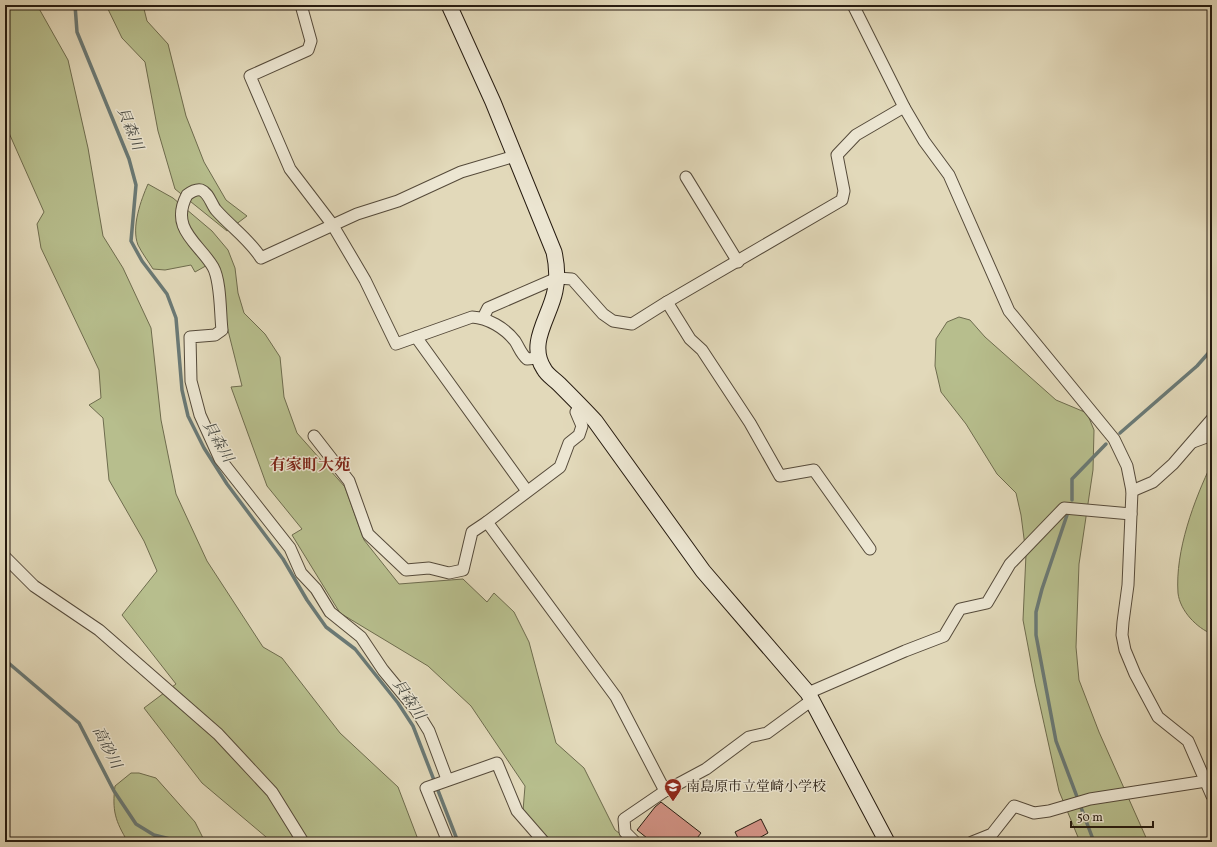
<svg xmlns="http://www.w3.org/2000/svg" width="1217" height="847" font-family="Vollkorn,'Noto Serif JP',serif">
	<rect width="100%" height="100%" fill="#e2d9ba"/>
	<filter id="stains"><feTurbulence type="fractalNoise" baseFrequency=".005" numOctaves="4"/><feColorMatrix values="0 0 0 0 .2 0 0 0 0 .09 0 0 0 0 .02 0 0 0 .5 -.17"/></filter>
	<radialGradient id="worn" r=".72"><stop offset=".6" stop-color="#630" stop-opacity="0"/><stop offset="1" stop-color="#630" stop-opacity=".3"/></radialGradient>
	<g fill="#b7be8d" stroke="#6e6c4e">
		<polygon points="5,5 37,5 68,60 88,148 103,236 123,268 151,328 161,420 176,494 207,561 263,647 282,658 340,733 398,787 419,842 272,842 202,783 144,708 176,684 122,615 157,571 144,541 109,480 103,418 89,405 101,398 99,370 41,248 37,224 44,212 5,124"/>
		<polygon points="106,5 143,5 147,21 168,44 186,116 204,162 226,200 247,216 227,231 175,189 158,131 145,62 122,38"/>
		<path d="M148 184 173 198 212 231 228 250 235 268 238 293 244 313 265 334 280 357 284 397 297 433 345 487 364 540 399 584 463 579 487 602 494 593 514 612 529 642 556 743 584 768 615 830 631 842H552L523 811 525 786 471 706 428 666 340 613 292 535 302 529 267 486 231 387 242 386 211 263 195 272 191 265 165 270 153 269C148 261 142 253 138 245 131 227 141 200 148 184Z"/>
		<polygon points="959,317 970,320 985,337 1056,400 1087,413 1094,430 1093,470 1079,564 1076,647 1079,680 1099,732 1148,842 1080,842 1059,791 1035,683 1023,620 1026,554 1021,515 1016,493 997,474 966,424 941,392 935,366 936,339 947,322"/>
		<path d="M1212 463V634C1197 628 1180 611 1178 593 1175 551 1194 500 1212 463Z"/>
		<path d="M131 773H139L156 778 195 822 205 842H128C115 821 112 810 115 786Z"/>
	</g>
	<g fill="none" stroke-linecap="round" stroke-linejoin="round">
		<g stroke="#6a7975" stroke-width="3.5">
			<polyline points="75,5 77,32 129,159 136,185 131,241 142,261 167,294 176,318 182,390 188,416 204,448 227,484 283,559 307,600 326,627 355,649 398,703 413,726 458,842"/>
			<polyline points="1120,433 1197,366 1212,349"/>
			<polyline points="1072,500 1072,479 1106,444"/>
			<polyline points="1067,515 1042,589 1036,612 1036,635 1056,741 1094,842"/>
			<polyline points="5,660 79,723 114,791 136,824 154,835 182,842"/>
		</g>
	</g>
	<g fill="#d49487" stroke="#261b10">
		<polygon points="661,802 701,833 694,842 652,842 637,830 655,807"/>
		<polygon points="761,819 768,833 752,842 740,842 735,832"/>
	</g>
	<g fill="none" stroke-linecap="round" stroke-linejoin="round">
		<defs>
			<g id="street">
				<path d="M301 5 311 41 308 50 250 76 290 169 332 224 365 280 396 344 472 317C488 318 505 328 515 341 519 347 521 354 527 359L538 358"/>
				<polyline points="853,5 904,107 924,141 949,175 1009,311 1114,439 1127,466 1132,491 1128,585 1123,622 1122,635 1125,650 1135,674 1158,717 1188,741 1212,796"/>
				<polyline points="686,177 738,262"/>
				<polyline points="667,302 842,200 844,191 837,155 856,135 904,107"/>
				<polyline points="483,318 488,308 557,278 572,279 603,314 613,321 632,324 667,302 690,339 702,350 750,423 780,476 814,470 870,549"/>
				<polyline points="416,337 527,491"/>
				<polyline points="581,405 576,412 582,426 579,435 569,443 560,467 487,522 616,697 665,791"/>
				<polyline points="314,436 349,481 368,534 406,570 429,568 449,573 463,570 472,532 487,522"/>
				<polyline points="1193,442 1212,435"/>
				<polyline points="1132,491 1153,482 1173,464 1212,419"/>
				<polyline points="5,557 34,586 99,630 218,734 272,792 303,842"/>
				<polyline points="808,693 905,651 944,636 960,609 987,603 1010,564 1064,508 1131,514"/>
				<path d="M447 779 429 731 416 710 383 670 361 637 330 612 316 589 301 573 290 548 220 459 200 415 191 381 190 337 215 335 222 330C220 313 221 281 213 267 199 243 169 229 187 195 191 192 196 189 201 190 209 193 211 204 216 210 231 227 249 239 261 258L357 214 398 201 461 172 515 156"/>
				<polyline points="448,842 426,788 497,763 517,811 544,842"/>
				<polyline points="635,842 625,832 624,819 665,791 706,769 749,737 767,733 812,700"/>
				<polyline points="972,842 992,834 1014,806 1034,813 1049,811 1090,799 1206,781"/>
			</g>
			<path id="secondary" d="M449 5 493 102 554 252C557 265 558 277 555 291 550 317 527 343 544 369 547 375 554 379 559 384 571 396 583 408 595 421L703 571 808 693 887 842"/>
		</defs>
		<use href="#street" stroke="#554a3a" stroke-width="13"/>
		<use href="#secondary" stroke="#261b10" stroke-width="17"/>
		<use href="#street" stroke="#ece6d2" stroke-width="11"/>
		<use href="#secondary" stroke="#ece6d2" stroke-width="15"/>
	</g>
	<defs>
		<symbol id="school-pin" viewBox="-11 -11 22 30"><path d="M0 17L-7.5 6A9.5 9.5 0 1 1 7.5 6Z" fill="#8f2418" stroke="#ece6d2"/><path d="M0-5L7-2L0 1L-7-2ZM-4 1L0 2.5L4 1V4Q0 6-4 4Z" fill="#fff"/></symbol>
	</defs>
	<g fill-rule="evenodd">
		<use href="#school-pin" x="663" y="777" width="20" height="27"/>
	</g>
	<g text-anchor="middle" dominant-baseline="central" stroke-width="3" stroke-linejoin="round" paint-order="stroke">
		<g font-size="14" fill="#261b10" stroke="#ece6d2" text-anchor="start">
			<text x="686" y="787">南島原市立堂崎小学校</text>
		</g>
		<g font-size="15" font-style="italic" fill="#484a43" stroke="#ece6d2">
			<text transform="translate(129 129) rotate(68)">貝森川</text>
			<text transform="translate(217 442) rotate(60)">貝森川</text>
			<text transform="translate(408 700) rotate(56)">貝森川</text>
			<text transform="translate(106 748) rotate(63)">高砂川</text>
		</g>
		<g font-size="16" font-weight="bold" fill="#7a1f14" stroke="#ece6d2">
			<text x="310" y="466">有家町大苑</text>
		</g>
	</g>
	<rect width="1217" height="847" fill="none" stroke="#e2d9ba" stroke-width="20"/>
	<rect x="6" y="6" width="1205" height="835" fill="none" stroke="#261b10" stroke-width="2"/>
	<rect x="10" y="10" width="1197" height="827" fill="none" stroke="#261b10"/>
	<path d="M1071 821v6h82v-6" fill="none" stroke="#261b10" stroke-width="2"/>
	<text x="1077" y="821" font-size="12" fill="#261b10" stroke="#ece6d2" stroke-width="3" paint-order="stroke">50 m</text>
	<rect width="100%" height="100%" filter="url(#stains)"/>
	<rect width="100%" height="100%" fill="url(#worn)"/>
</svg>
